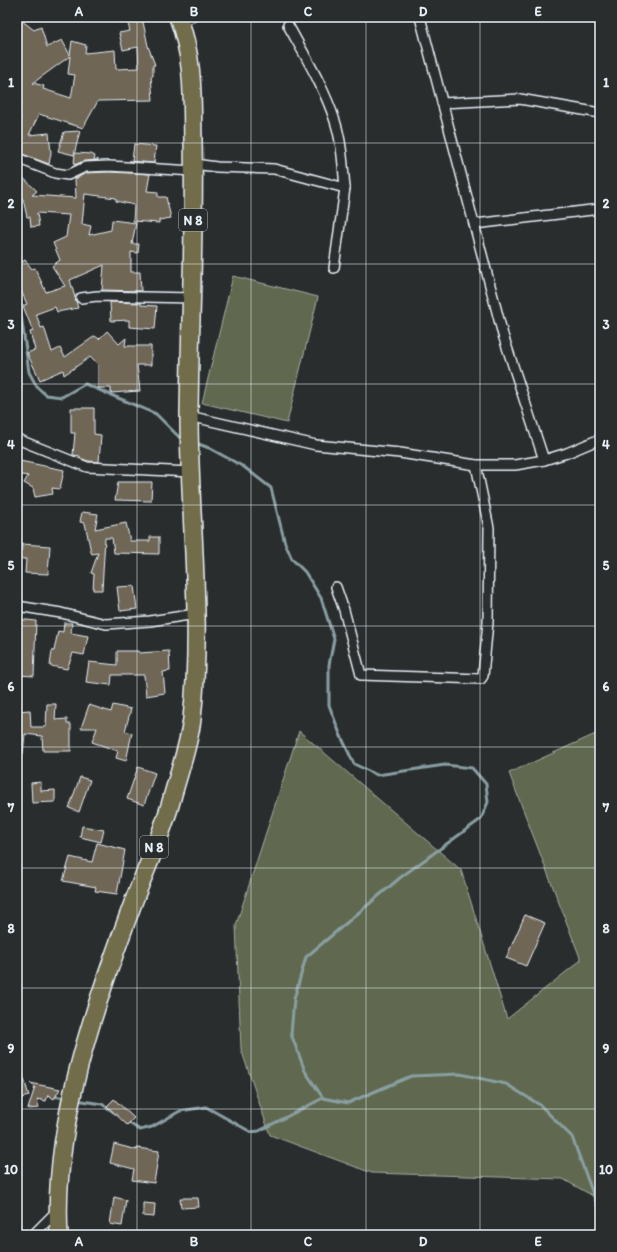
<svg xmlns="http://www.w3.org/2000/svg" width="617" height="1252" font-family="Itim,sans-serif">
	<rect width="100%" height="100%" fill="#2a2d2e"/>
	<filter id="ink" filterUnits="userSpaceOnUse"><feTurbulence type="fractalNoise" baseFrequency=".025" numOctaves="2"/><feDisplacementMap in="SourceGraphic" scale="8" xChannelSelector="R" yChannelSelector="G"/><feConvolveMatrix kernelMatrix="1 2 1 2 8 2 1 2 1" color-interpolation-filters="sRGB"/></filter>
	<g filter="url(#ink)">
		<g fill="#606950" stroke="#a4ada4">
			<polygon points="233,276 318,297 287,423 202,403"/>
			<polygon points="299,731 461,870 507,1019 581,960 509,773 600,732 600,1200 563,1179 372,1173 270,1135 241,1049 236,925"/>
		</g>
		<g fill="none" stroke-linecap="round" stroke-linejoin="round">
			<g stroke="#899fa3" stroke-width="3">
				<polyline points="17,286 29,372 37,387 46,395 62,397 85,384 156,414 180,438 185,439"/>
				<polyline points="196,443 209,448 244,467 271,488 285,543 292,559 305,572 321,598 334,639 329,665 329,705 340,734 354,764 377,775 445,765 472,768 486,784 488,802 481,819 401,877 306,957 294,999 291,1034 305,1071 323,1098 348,1103 411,1076 460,1074 506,1084 540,1105 572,1137 600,1213"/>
				<polyline points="52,1096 66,1098"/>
				<polyline points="76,1100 102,1104 115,1113"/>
				<polyline points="126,1121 140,1130 152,1127 180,1111 206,1107 251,1132 259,1131 323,1098"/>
			</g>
		</g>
		<g fill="#6f6656" stroke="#e8f1f8" fill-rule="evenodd">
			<path d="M17 17 34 30 41 27 47 47 62 40 70 55 72 41 86 45 85 53 115 50 116 69 139 68 138 47 123 50 119 33 130 31 126 17H142L148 46 155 65H153V76H151L153 100 98 101 83 128 39 114 29 135 49 133 51 153 49 164 17 152V126L21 119 17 114V108L22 104 17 97ZM70 56 68 74 75 75 71 98 43 89 44 86 33 83Z"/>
			<polygon points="80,131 74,155 58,151 64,132"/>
			<polygon points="134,144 156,146 154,163 129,161 132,161"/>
			<polygon points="75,153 91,154 95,156 94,160 99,160 84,161 74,165"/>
			<polygon points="17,172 37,191 32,195 76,198 75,179 86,173 109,172 150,174 147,191 158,192 158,197 166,197 171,218 159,220 159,223 133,221 134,205 116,201 116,198 85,194 82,224 91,226 89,235 111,230 112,220 136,223 132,244 139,244 138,253 131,252 131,272 140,272 141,291 102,290 104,265 70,280 78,308 57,312 55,307 36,314 41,328 44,327 52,352 60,348 65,357 95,336 99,339 107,331 119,344 126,338 125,346 151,346 151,365 137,365 140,391 111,393 111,388 98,388 98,365 90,357 64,375 63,370 40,380 27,353 35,350 30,332 33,331 23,306 27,304 17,282 17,265 25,260 32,269 35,268 46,292 65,286 52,266 60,260 53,243 66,237 69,215 37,213 39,226 31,227 30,217 27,217 23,199 17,193"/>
			<polygon points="110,302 141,303 141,305 157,306 155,329 129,327 129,320 111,321"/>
			<polygon points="71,408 94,408 94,434 101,435 99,462 88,461 80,458 80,456 73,455 75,433 71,433"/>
			<polygon points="20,461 64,470 60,489 52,488 53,494 35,497 33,488 24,483 28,476 17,474"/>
			<polygon points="118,482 152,482 151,501 115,500"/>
			<polygon points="82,512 98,514 95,529 126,523 130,541 150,541 150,537 159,537 159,554 114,553 112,538 105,538 102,590 93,590 94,574 91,573 98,553 92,554 91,552 85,523 80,522"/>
			<polygon points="22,544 50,546 48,574 25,573 26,559 17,559 17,549 22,550"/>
			<polygon points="134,586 137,609 120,611 117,587"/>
			<polygon points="17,619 36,621 34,676 17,675"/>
			<polygon points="64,623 72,623 71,633 88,636 84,655 73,653 67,669 50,666 52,651 54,651 58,631 63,632"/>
			<polygon points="117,651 139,651 139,653 169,651 170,671 163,672 165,693 146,696 144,675 112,675 111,685 86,682 89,662 117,665"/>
			<polygon points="47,704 56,704 55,720 67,719 67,724 71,724 71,751 43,751 42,736 25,734 23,754 17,754 17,711 30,710 31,727 46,727"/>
			<polygon points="89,705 111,712 113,705 131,709 125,731 132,733 126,761 116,758 118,751 92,742 97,728 81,728"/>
			<polygon points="138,767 155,773 144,805 127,799"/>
			<polygon points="80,777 90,780 79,812 69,808"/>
			<polygon points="41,782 41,791 55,790 55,802 32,803 31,783"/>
			<polygon points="82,826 104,830 101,842 80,837"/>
			<polygon points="97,843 125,850 117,894 95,891 96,887 63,881 70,857 92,862"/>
			<polygon points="525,915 545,923 526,966 506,958"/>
			<polygon points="17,1062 19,1062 29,1096 17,1099"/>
			<polygon points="30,1083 60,1089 54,1099 48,1095 46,1101 37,1099 39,1108 28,1109 35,1087"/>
			<polygon points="114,1099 134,1118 127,1125 107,1106"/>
			<polygon points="114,1144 137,1150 137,1148 159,1151 154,1183 132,1180 134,1169 110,1163"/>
			<polygon points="114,1197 126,1200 122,1226 110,1224"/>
			<polygon points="180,1198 198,1198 199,1207 181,1208"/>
			<polygon points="143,1203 155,1204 154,1217 143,1216"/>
		</g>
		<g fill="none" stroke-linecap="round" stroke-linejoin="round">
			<defs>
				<g id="street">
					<polyline points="420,17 503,335 544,460"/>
					<polyline points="180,23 191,17"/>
					<polyline points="442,103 520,99 600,113"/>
					<polyline points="17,158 55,173 68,175 85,167 109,166 194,171"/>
					<path d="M194 164 217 167 274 169 345 188C343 166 342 142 335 121 324 87 305 56 288 25"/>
					<polyline points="475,224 600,209"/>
					<polyline points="334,268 345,188"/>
					<polyline points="81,298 97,296 192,298"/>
					<polyline points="189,416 316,445 400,453 476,465 515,465 544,460 567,453 600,439"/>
					<polyline points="17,439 87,467 191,472"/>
					<polyline points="336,587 344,610 361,675 481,679 483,676 488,622 489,528 476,465"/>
					<polyline points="17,606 61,613 106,624 150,621 196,614"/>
					<polyline points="33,1235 57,1211"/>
				</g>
				<path id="highway" d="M59 1235C52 1124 95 1006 133 903 146 868 163 833 172 798 179 772 189 745 192 719 203 618 189 515 189 414 190 322 195 231 193 140 192 96 194 58 178 17"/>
			</defs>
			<use href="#street" stroke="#e8f1f8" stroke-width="12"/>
			<use href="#highway" stroke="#e8f1f8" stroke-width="20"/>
			<use href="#street" stroke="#2a2d2e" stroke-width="9"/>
			<use href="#highway" stroke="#716d4b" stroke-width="17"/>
		</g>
	</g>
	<path fill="none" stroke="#e8f1f8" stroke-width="1" stroke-opacity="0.55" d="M137 17V1235M251 17V1235M366 17V1235M480 17V1235M17 143H600M17 264H600M17 384H600M17 505H600M17 626H600M17 747H600M17 868H600M17 988H600M17 1109H600"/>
	<g text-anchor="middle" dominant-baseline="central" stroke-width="3" stroke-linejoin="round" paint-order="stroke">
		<g fill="#2a2d2e" stroke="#afb6bb" stroke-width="1">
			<rect x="179" y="209" width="28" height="22" rx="3"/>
			<rect x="140" y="836" width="28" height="22" rx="3"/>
		</g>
		<g font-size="13" font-weight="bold" fill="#e8f1f8">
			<text x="193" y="220">N 8</text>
			<text x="154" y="847">N 8</text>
		</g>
	</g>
	<rect width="617" height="1252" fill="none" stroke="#2a2d2e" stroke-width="44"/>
	<rect x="22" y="22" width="573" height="1208" fill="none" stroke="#e8f1f8" stroke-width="1.5"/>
	<g font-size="13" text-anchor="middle" font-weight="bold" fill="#e8f1f8">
		<text x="79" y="16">A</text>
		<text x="194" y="16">B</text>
		<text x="308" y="16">C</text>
		<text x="423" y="16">D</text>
		<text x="538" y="16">E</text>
		<text x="11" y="87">1</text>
		<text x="606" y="87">1</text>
		<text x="11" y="208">2</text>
		<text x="606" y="208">2</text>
		<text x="11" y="329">3</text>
		<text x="606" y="329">3</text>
		<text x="11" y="449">4</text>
		<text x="606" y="449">4</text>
		<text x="11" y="570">5</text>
		<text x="606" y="570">5</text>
		<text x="11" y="691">6</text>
		<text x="606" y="691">6</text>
		<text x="11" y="812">7</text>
		<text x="606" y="812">7</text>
		<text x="11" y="933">8</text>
		<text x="606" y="933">8</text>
		<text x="11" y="1053">9</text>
		<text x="606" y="1053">9</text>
		<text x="11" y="1174">10</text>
		<text x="606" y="1174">10</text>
		<text x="79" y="1246">A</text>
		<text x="194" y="1246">B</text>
		<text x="308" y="1246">C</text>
		<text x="423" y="1246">D</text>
		<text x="538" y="1246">E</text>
	</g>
</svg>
